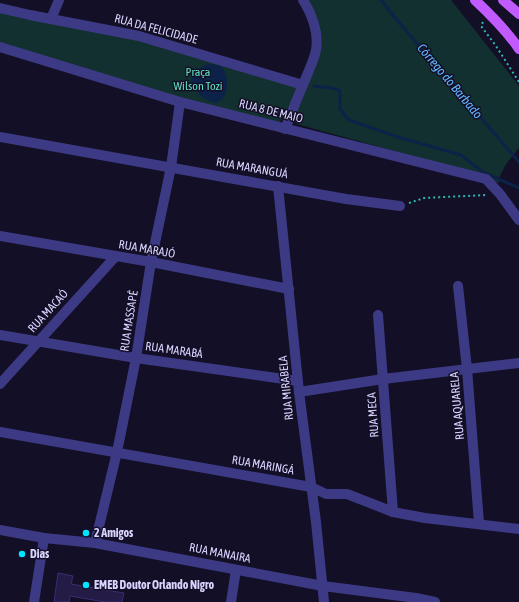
<svg xmlns="http://www.w3.org/2000/svg" width="519" height="602" font-family="'Asap Condensed',sans-serif">
	<rect width="100%" height="100%" fill="#130f26"/>
	<g fill="#12302f">
		<polygon points="306,0 451,0 519,86 519,148 506,164 499,178 499,183 423,159 297,124 292,120 318,61"/>
		<polygon points="0,10 131,36 300,84 284,116 279,123 192,102 0,44"/>
	</g>
	<path fill="#0c2248" d="M210 64C213 65 217 65 220 66 229 72 229 92 222 99 221 101 219 101 217 103 203 101 195 92 191 80 197 70 199 66 210 64Z"/>
	<g fill="none" stroke-linecap="round" stroke-linejoin="round">
		<g stroke="#0c2248" stroke-width="3">
			<polyline points="381,0 396,19 519,162"/>
			<polyline points="314,86 332,88 340,91 340,109 349,120 398,137 461,155 483,172 519,188"/>
		</g>
	</g>
	<polygon fill="#241b47" stroke="#3b2d73" points="58,573 73,576 71,584 124,593 122,602 105,602 70,596 69,602 54,602"/>
	<g fill="none" stroke-linecap="round" stroke-linejoin="round">
		<g stroke="#2fb8b0" stroke-width="2" stroke-dasharray="2 3" stroke-linecap="butt">
			<polyline points="483,22 481,26 496,46 519,82"/>
			<polyline points="409,203 424,198 487,195"/>
		</g>
		<g stroke="#3d3a85" stroke-width="10">
			<polyline points="0,8 30,15 139,36 303,85"/>
			<polyline points="51,19 59,0"/>
			<polyline points="0,47 180,102 486,179 500,194 519,220"/>
			<path d="M285 129C292 112 298 96 305 80 309 70 314 60 316 50 319 33 312 14 303 0"/>
			<polyline points="0,137 346,199 400,206"/>
			<polyline points="278,186 299,392 316,522 324,602"/>
			<polyline points="0,236 151,262 289,289"/>
			<polyline points="458,286 467,369 479,523"/>
			<polyline points="378,315 393,512"/>
			<polyline points="0,335 136,358 298,381"/>
			<polyline points="0,384 116,256"/>
			<polyline points="299,392 383,379 519,363"/>
			<polyline points="0,432 311,487 326,494 347,494 393,512 425,518 519,529"/>
			<polyline points="0,530 44,538 95,543 323,586 416,598 435,602"/>
			<polyline points="95,543 117,452 136,358 151,262 171,167 180,102"/>
			<polyline points="34,602 44,538"/>
			<polyline points="231,602 236,570"/>
		</g>
		<g stroke="#c25bff" stroke-width="10">
			<path d="M475 0C491 15 507 31 519 49"/>
			<polyline points="503,0 519,14"/>
		</g>
	</g>
	<g fill="#00e5ff" stroke="#130f26" stroke-width="1.5">
		<circle cx="86" cy="533" r="4"/>
		<circle cx="22" cy="554" r="4"/>
		<circle cx="86" cy="585" r="4"/>
	</g>
	<g text-anchor="middle" dominant-baseline="central" stroke-width="3" stroke-linejoin="round" paint-order="stroke">
		<g font-size="12" fill="#d9d4ff" stroke="#130f26">
			<text transform="translate(156 29) rotate(15)">RUA DA FELICIDADE</text>
			<text transform="translate(271 111) rotate(14)">RUA 8 DE MAIO</text>
			<text transform="translate(252 168) rotate(10)">RUA MARANGUÁ</text>
			<text transform="translate(147 249) rotate(10)">RUA MARAJÓ</text>
			<text transform="translate(48 311) rotate(-48)">RUA MACAÓ</text>
			<text transform="translate(129 321) rotate(-81)">RUA MASSAPÊ</text>
			<text transform="translate(174 350) rotate(8)">RUA MARABÁ</text>
			<text transform="translate(286 388) rotate(-96)">RUA MIRABELA</text>
			<text transform="translate(457 406) rotate(-95)">RUA AQUARELA</text>
			<text transform="translate(373 415) rotate(-94)">RUA MECA</text>
			<text transform="translate(263 465) rotate(10)">RUA MARINGÁ</text>
			<text transform="translate(220 553) rotate(11)">RUA MANAIRA</text>
		</g>
		<g font-size="12" fill="#5fe0c0" stroke="#130f26">
			<text x="198" y="72">Praça<tspan x="198" dy="14">Wilson Tozi</tspan></text>
		</g>
		<g font-size="12" font-weight="bold" fill="#d9d4ff" stroke="#130f26" text-anchor="start">
			<text x="94" y="533">2 Amigos</text>
			<text x="30" y="554">Dias</text>
			<text x="94" y="585">EMEB Doutor Orlando Nigro</text>
		</g>
		<g font-size="13" font-style="italic" fill="#62b6ff" stroke="#130f26">
			<text transform="translate(450 81) rotate(50)">Córrego do Barbado</text>
		</g>
	</g>
</svg>
